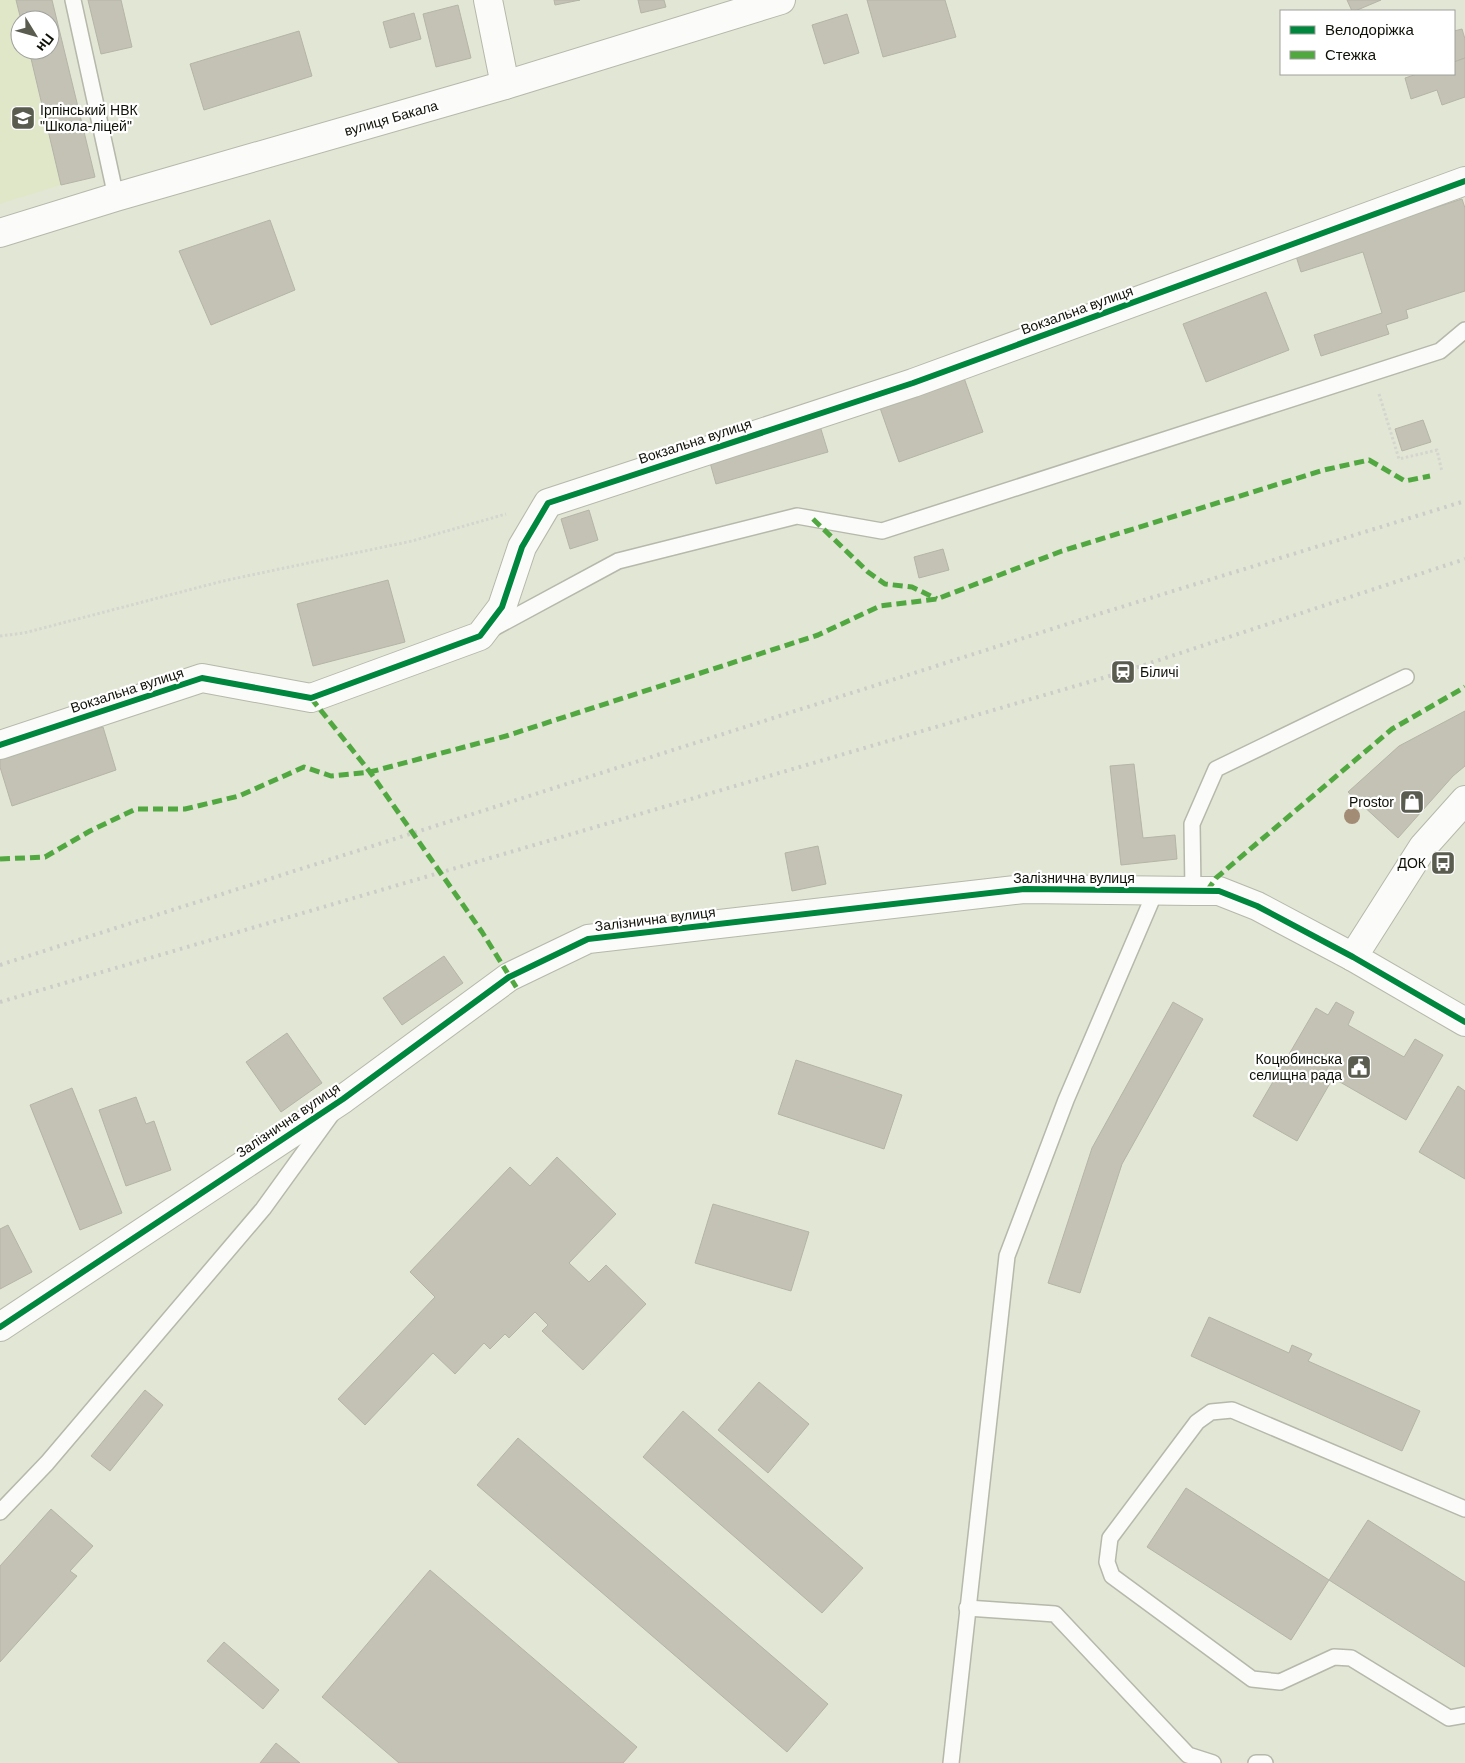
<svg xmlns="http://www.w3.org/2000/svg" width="1465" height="1763" font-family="Arial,sans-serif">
	<rect width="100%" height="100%" fill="#e2e6d4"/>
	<polygon fill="#e0e7c9" points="0,0 16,0 21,20 20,50 29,50 61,185 0,204"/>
	<g fill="#c3c2b4" stroke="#b5b4a7">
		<polygon points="16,0 52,0 95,177 61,185 29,50 50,50 50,20 21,20"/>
		<polygon points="88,0 121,0 132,47 101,54"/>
		<polygon points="554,0 580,0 555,5"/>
		<polygon points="638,0 664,0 666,7 641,13"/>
		<polygon points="867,0 945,0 956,37 883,57"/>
		<polygon points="1347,0 1381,0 1355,11 1352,11"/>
		<polygon points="458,5 471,58 436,67 423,14"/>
		<polygon points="414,13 421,39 390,48 383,22"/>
		<polygon points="847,14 859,53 824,64 812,25"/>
		<polygon points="1462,29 1465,39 1465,58 1454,62 1454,31"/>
		<polygon points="299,31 312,76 204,110 190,64"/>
		<polygon points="1465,58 1465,97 1442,105 1437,90 1411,99 1405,78 1417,74 1454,74 1454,62"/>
		<polygon points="1462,199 1465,208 1465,291 1406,310 1408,318 1386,325 1389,334 1321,356 1314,335 1382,313 1363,252 1301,272 1295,253"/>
		<polygon points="270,220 295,290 211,325 179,251"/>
		<polygon points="1266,292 1289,350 1206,382 1183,324"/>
		<polygon points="963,375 983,432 899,462 879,405"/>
		<polygon points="1423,420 1431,442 1402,451 1395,429"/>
		<polygon points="820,426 828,452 716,484 709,459"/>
		<polygon points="589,510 598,540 570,549 561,519"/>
		<polygon points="943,549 949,570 919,578 914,557"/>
		<polygon points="388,580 405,642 313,666 297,604"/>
		<polygon points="1465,711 1465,766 1453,776 1398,838 1348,792 1399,746"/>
		<polygon points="103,727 116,770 12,806 0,767 0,754"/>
		<polygon points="1134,764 1143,838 1175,835 1177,859 1121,865 1110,766"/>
		<polygon points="818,846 826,884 792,891 785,853"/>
		<polygon points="444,956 463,983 402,1025 383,998"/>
		<polygon points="1173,1002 1203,1019 1122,1164 1080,1293 1048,1283 1092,1148"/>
		<polygon points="1336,1002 1354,1012 1348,1025 1404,1057 1415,1039 1443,1055 1406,1120 1333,1078 1297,1141 1253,1116 1316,1008 1328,1015"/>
		<polygon points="287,1033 322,1083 281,1112 246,1062"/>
		<polygon points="796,1060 902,1095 884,1149 778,1114"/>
		<polygon points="1458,1086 1465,1091 1465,1179 1419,1152"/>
		<polygon points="72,1088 122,1213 80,1230 30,1105"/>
		<polygon points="136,1097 146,1124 154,1121 171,1170 126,1186 99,1110"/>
		<polygon points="557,1157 616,1214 569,1263 589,1282 606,1265 646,1304 583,1370 542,1331 548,1325 535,1312 509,1338 505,1334 490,1349 484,1343 455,1374 433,1353 365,1425 338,1399 435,1297 410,1272 510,1167 530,1186"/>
		<polygon points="713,1204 809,1232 791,1291 695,1263"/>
		<polygon points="8,1225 32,1272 0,1289 0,1229"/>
		<polygon points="1209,1317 1289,1353 1292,1345 1312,1354 1308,1361 1420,1411 1402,1451 1191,1356"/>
		<polygon points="759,1382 809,1424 768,1473 718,1430"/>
		<polygon points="145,1390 163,1405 110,1471 91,1456"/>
		<polygon points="683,1411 863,1568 822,1613 643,1457"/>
		<polygon points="518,1438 828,1704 787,1752 477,1485"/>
		<polygon points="1186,1488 1329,1580 1291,1640 1147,1547"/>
		<polygon points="51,1509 93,1546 70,1571 77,1576 0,1662 0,1566"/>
		<polygon points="1368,1520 1465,1582 1465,1667 1329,1580"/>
		<polygon points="430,1570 637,1747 623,1763 399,1763 322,1697"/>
		<polygon points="224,1642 279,1690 263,1709 207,1661"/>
		<polygon points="276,1743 300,1763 260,1763"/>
	</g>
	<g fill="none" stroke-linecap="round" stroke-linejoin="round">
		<defs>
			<g id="lane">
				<polyline points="73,0 116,197"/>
				<polyline points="492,629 618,561 797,516 882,531 1440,351 1465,330"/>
				<polyline points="1193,891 1192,824 1216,769 1406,677"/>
				<polyline points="1465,1509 1232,1410 1211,1412 1197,1422 1110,1538 1107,1562 1112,1576 1252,1679 1280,1682 1334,1657 1351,1658 1449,1718 1465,1715"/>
				<polyline points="0,1512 47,1463 263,1209 331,1115"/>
				<polyline points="967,1608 1055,1614 1188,1755 1213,1763"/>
				<polyline points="951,1763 1007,1256 1066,1100 1156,890"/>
				<polyline points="1256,1763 1265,1763"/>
			</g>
			<g id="street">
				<polyline points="488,0 505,85"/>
				<polyline points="0,745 202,678 311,698 480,636 502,607 522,547 548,503 913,383 1465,181"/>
				<polyline points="0,1327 343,1099 509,977 588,939 1024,889 1193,891 1219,891 1257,906 1353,957"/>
			</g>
			<g id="secondary">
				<polyline points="0,233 116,197 505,85 781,0"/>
				<polyline points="1465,800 1423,847 1353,957 1465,1022"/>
			</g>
		</defs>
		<use href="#lane" stroke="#b5b8aa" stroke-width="18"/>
		<use href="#street" stroke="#b5b8aa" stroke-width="30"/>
		<use href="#secondary" stroke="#b5b8aa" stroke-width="30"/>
		<g stroke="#d4d5cf" stroke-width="3" stroke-dasharray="2.5 2.5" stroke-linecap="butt">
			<polyline points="1379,394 1399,459 1437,450 1442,472"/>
			<polyline points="0,636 24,633 223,581 412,541 506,514"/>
		</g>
		<use href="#lane" stroke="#fbfbf9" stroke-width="15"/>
		<use href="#street" stroke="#fbfbf9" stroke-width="28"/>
		<use href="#secondary" stroke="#fbfbf9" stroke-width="28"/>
		<g stroke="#ccccc8" stroke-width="4" stroke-dasharray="2.5 5" stroke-linecap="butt">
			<polyline points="0,965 1105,612 1465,501"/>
			<polyline points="0,1002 1123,672 1465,559"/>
		</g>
		<g stroke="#51a841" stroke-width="5" stroke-dasharray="10 5" stroke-linecap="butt">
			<polyline points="813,519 868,572 885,584 912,587 937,599"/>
			<polyline points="311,698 370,772 482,932 518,990"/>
			<polyline points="0,859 45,857 90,831 136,809 185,809 239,796 304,767 331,776 370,772 506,736 818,635 880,606 937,599 1062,551 1324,470 1369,460 1405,481 1430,476"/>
			<polyline points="1207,891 1216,878 1392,729 1465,687"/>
		</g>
		<defs>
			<g id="cycleway">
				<polyline points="0,745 202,678 311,698 480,636 502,607 522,547 548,503 913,383 1465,181"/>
				<polyline points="0,1327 343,1099 509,977 588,939 1024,889 1219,891 1257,906 1353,957 1465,1022"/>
			</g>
		</defs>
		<use href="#cycleway" stroke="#fff" stroke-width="9"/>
		<use href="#cycleway" stroke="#00873e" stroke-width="6"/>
	</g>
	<circle fill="#a38c76" cx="1352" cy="816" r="8"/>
	<defs>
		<symbol id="school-square" viewBox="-11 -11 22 22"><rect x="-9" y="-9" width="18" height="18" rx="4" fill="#595c4f" stroke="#fff"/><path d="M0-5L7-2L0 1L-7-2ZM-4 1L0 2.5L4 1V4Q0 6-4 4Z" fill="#fff"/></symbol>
		<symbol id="station-square" viewBox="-11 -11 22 22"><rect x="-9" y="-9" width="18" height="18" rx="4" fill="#595c4f" stroke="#fff"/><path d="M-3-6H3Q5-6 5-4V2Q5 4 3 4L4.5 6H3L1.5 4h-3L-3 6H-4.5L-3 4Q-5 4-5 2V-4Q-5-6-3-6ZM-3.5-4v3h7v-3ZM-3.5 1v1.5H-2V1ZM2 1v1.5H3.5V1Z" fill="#fff"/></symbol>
		<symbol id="shop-square" viewBox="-11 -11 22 22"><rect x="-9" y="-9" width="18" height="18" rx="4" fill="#595c4f" stroke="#fff"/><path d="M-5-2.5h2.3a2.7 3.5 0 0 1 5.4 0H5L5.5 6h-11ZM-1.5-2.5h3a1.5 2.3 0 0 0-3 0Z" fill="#fff"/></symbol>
		<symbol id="bus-square" viewBox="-11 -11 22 22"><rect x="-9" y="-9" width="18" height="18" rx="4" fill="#595c4f" stroke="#fff"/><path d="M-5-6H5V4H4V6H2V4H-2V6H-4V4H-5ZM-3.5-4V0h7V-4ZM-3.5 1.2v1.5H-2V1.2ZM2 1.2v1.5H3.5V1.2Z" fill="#fff"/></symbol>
		<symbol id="civic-square" viewBox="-11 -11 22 22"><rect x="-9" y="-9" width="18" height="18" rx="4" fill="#595c4f" stroke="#fff"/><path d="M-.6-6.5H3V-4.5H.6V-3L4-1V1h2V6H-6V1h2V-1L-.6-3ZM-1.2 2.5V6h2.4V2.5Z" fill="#fff"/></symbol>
	</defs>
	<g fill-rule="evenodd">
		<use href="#school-square" x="9" y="104" width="28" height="28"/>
		<use href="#station-square" x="1109" y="658" width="28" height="28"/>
		<use href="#shop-square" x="1398" y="788" width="28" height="28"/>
		<use href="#bus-square" x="1429" y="849" width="28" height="28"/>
		<use href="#civic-square" x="1345" y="1053" width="28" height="28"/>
	</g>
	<g text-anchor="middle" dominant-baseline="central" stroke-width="4.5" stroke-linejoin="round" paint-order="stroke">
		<g font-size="14" fill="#0f1107" stroke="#fff" text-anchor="end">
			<text x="40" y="110" text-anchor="start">Ірпінський НВК<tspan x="40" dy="16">"Школа-ліцей"</tspan></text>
			<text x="1140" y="672" text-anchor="start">Біличі</text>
			<text x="1394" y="802">Prostor</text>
			<text x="1426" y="863">ДОК</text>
			<text x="1342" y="1059">Коцюбинська<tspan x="1342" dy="16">селищна рада</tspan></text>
		</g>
		<g font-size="14" fill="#0f1107" stroke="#fff">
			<text transform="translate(391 118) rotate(-16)">вулиця Бакала</text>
			<text transform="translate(1077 310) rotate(-20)">Вокзальна вулиця</text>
			<text transform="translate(695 441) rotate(-18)">Вокзальна вулиця</text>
			<text transform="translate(127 690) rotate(-18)">Вокзальна вулиця</text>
			<text x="1074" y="878">Залізнична вулиця</text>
			<text transform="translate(655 919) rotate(-7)">Залізнична вулиця</text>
			<text transform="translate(288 1120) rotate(-34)">Залізнична вулиця</text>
		</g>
	</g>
	<rect x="1280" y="10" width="175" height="65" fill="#ffffff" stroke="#9fa09c"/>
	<rect x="1290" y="26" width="25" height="8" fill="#00873e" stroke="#9fa09c"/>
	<text x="1325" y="35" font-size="15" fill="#0f1107">Велодоріжка</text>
	<rect x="1290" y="51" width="25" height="8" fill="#51a841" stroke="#9fa09c"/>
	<text x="1325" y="60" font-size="15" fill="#0f1107">Стежка</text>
	<g transform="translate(35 35) rotate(127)"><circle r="24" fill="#ffffff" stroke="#9fa09c"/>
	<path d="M0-4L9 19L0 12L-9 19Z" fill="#595c4f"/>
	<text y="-8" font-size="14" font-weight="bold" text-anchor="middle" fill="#0f1107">Пн</text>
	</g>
</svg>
